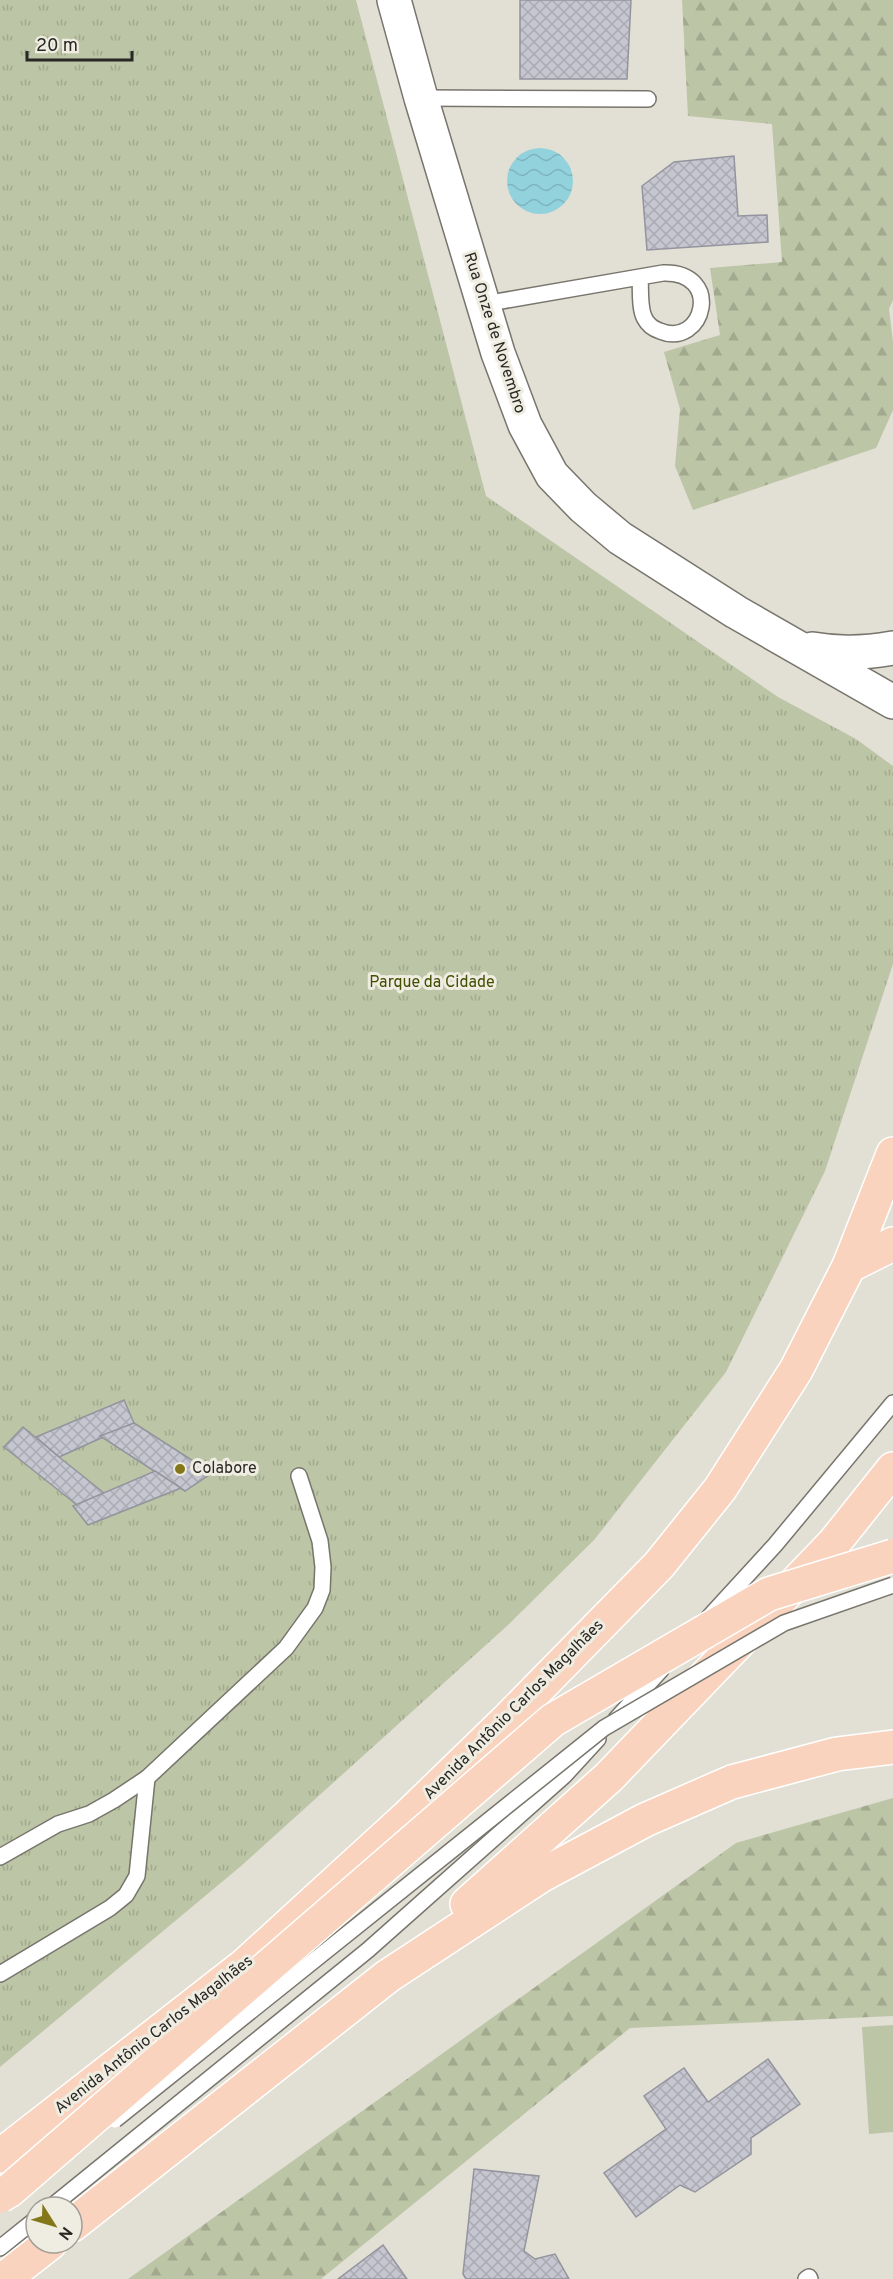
<svg xmlns="http://www.w3.org/2000/svg" width="893" height="2279" font-family="Overpass,sans-serif">
	<defs>
		<pattern id="forest-firs" width="22" height="20" patternUnits="userSpaceOnUse" patternTransform="scale(1.5)"><rect width="22" height="20" fill="#bcc5a5"/><path d="M5 1l3.5 6h-7zM16 11l3.5 6h-7z" fill="#a2a98e"/></pattern>
		<pattern id="park-tufts" width="24" height="20" patternUnits="userSpaceOnUse" patternTransform="scale(1.5)"><rect width="24" height="20" fill="#bcc5a5"/><path d="M3 7l-1-3M5 7V3M7 7l1-3M15 17l-1-3M17 17v-4M19 17l1-3" fill="none" stroke="#a2a98e"/></pattern>
		<pattern id="water-waves" width="16" height="10" patternUnits="userSpaceOnUse" patternTransform="scale(1.5)"><rect width="16" height="10" fill="#92d2dd"/><path d="M0 5q4-4 8 0t8 0" fill="none" stroke="#7eb4be"/></pattern>
		<pattern id="building-cross-hatch" width="8" height="8" patternUnits="userSpaceOnUse" patternTransform="scale(1.5)"><rect width="8" height="8" fill="#c5c6d0"/><path d="M0 0l8 8M0 8l8-8" fill="none" stroke="#a9aab2"/></pattern>
	</defs>
	<rect width="100%" height="100%" fill="#e2dfd5"/>
	<g fill="url(#forest-firs)">
		<polygon points="682,0 893,0 893,300 889,309 893,342 893,410 876,448 693,510 675,466 680,409 664,352 720,335 710,268 782,262 772,124 688,116"/>
		<polygon points="893,1798 893,2016 630,2028 321,2279 128,2279 736,1843"/>
	</g>
	<polygon fill="url(#park-tufts)" points="0,0 356,0 486,496 778,697 856,739 893,766 893,964 825,1171 726,1372 594,1540 508,1625 241,1866 0,2067"/>
	<polygon fill="#bcc5a5" points="893,2025 893,2132 869,2134 862,2027"/>
	<circle fill="url(#water-waves)" cx="540" cy="181" r="33"/>
	<g fill="url(#building-cross-hatch)" stroke="#94949e" stroke-width="1.5">
		<polygon points="520,0 631,0 627,79 520,79"/>
		<polygon points="734,156 738,216 767,215 768,242 647,250 642,186 674,162"/>
		<polygon points="124,1400 134,1423 59,1457 36,1437"/>
		<polygon points="134,1423 212,1473 185,1491 100,1436"/>
		<polygon points="23,1427 59,1457 104,1493 77,1505 4,1447"/>
		<polygon points="155,1471 181,1488 88,1525 73,1506"/>
		<polygon points="768,2059 800,2104 751,2138 751,2154 695,2192 680,2185 636,2217 604,2173 666,2129 644,2096 684,2068 708,2102"/>
		<polygon points="474,2169 539,2176 524,2251 535,2259 555,2254 569,2279 466,2279 463,2274"/>
		<polygon points="383,2245 407,2279 338,2279"/>
	</g>
	<g fill="none" stroke-linecap="round" stroke-linejoin="round">
		<defs>
			<g id="service">
				<polyline points="421,98 648,99"/>
				<path d="M484 304 663 273C724 271 704 349 660 331 654 329 648 325 645 319 639 309 641 290 640 278"/>
				<polyline points="709,1617 775,1545 893,1403"/>
				<polyline points="616,1719 661,1670"/>
				<polyline points="0,1857 58,1824 89,1814 114,1800 147,1778 286,1648 315,1608 322,1590 323,1567 320,1541 299,1476"/>
				<polyline points="0,1974 110,1908 126,1895 137,1876 147,1778"/>
				<polyline points="51,2207 368,1950 564,1776 598,1739"/>
				<polyline points="0,2248 36,2219"/>
				<polyline points="806,2279 809,2277 810,2279"/>
			</g>
			<g id="tertiary">
				<polyline points="394,0 421,98 498,353 525,425 552,475 583,507 620,538 736,612 893,702"/>
				<path d="M812 649C840 654 865 653 893 648"/>
			</g>
			<g id="primary">
				<polyline points="849,1266 893,1244"/>
				<polyline points="467,1904 609,1777 834,1543 893,1469"/>
				<polyline points="0,2156 245,1965 407,1817 507,1720 659,1565 720,1489 796,1370 849,1266 893,1154"/>
				<polyline points="72,2225 388,1976 542,1875 645,1820 732,1782 837,1754 893,1747"/>
				<polyline points="4,2279 50,2243"/>
			</g>
		</defs>
		<use href="#service" stroke="#77756c" stroke-width="18"/>
		<use href="#tertiary" stroke="#77756c" stroke-width="36"/>
		<use href="#primary" stroke="#fff" stroke-width="36"/>
		<use href="#service" stroke="#fff" stroke-width="15"/>
		<use href="#tertiary" stroke="#fff" stroke-width="33"/>
		<use href="#primary" stroke="#f9d3bd" stroke-width="33"/>
		<defs>
			<polyline id="service-bridge" points="115,2120 604,1728 784,1623 893,1585"/>
			<polyline id="primary-bridge" points="0,2196 10,2190 553,1720 769,1594 893,1556"/>
		</defs>
		<use href="#service-bridge" stroke="#77756c" stroke-width="18" stroke-linecap="butt"/>
		<use href="#primary-bridge" stroke="#fff" stroke-width="36" stroke-linecap="butt"/>
		<use href="#service-bridge" stroke="#fff" stroke-width="15"/>
		<use href="#primary-bridge" stroke="#f9d3bd" stroke-width="33"/>
	</g>
	<circle fill="#84771a" stroke="#efece2" stroke-width="2" cx="180" cy="1469" r="6"/>
	<g text-anchor="middle" dominant-baseline="central" stroke-width="6" stroke-linejoin="round" paint-order="stroke">
		<g font-size="16" fill="#292824" stroke="#efece2">
			<text transform="translate(494 333) rotate(72)">Rua Onze de Novembro</text>
			<text transform="translate(514 1710) rotate(-45)">Avenida Antônio Carlos Magalhães</text>
			<text transform="translate(154 2035) rotate(-38)">Avenida Antônio Carlos Magalhães</text>
		</g>
		<g font-size="16" fill="#424f00" stroke="#efece2">
			<text x="432" y="983">Parque da Cidade</text>
		</g>
		<g font-size="16" fill="#292824" stroke="#efece2" text-anchor="start">
			<text x="192" y="1469">Colabore</text>
		</g>
	</g>
	<g transform="translate(54 2225) rotate(127)"><circle r="28" fill="#efece2" stroke="#a09e96" stroke-width="1.5"/>
	<path d="M0-4.5L10 22L0 15L-10 22Z" fill="#84771a"/>
	<text y="-9" font-size="16" font-weight="bold" text-anchor="middle" fill="#292824">N</text>
	</g>
	<path d="M27 51v9h105v-9" fill="none" stroke="#292824" stroke-width="3"/>
	<text x="36" y="51" font-size="18" fill="#292824" stroke="#efece2" stroke-width="4.5" paint-order="stroke">20 m</text>
</svg>
